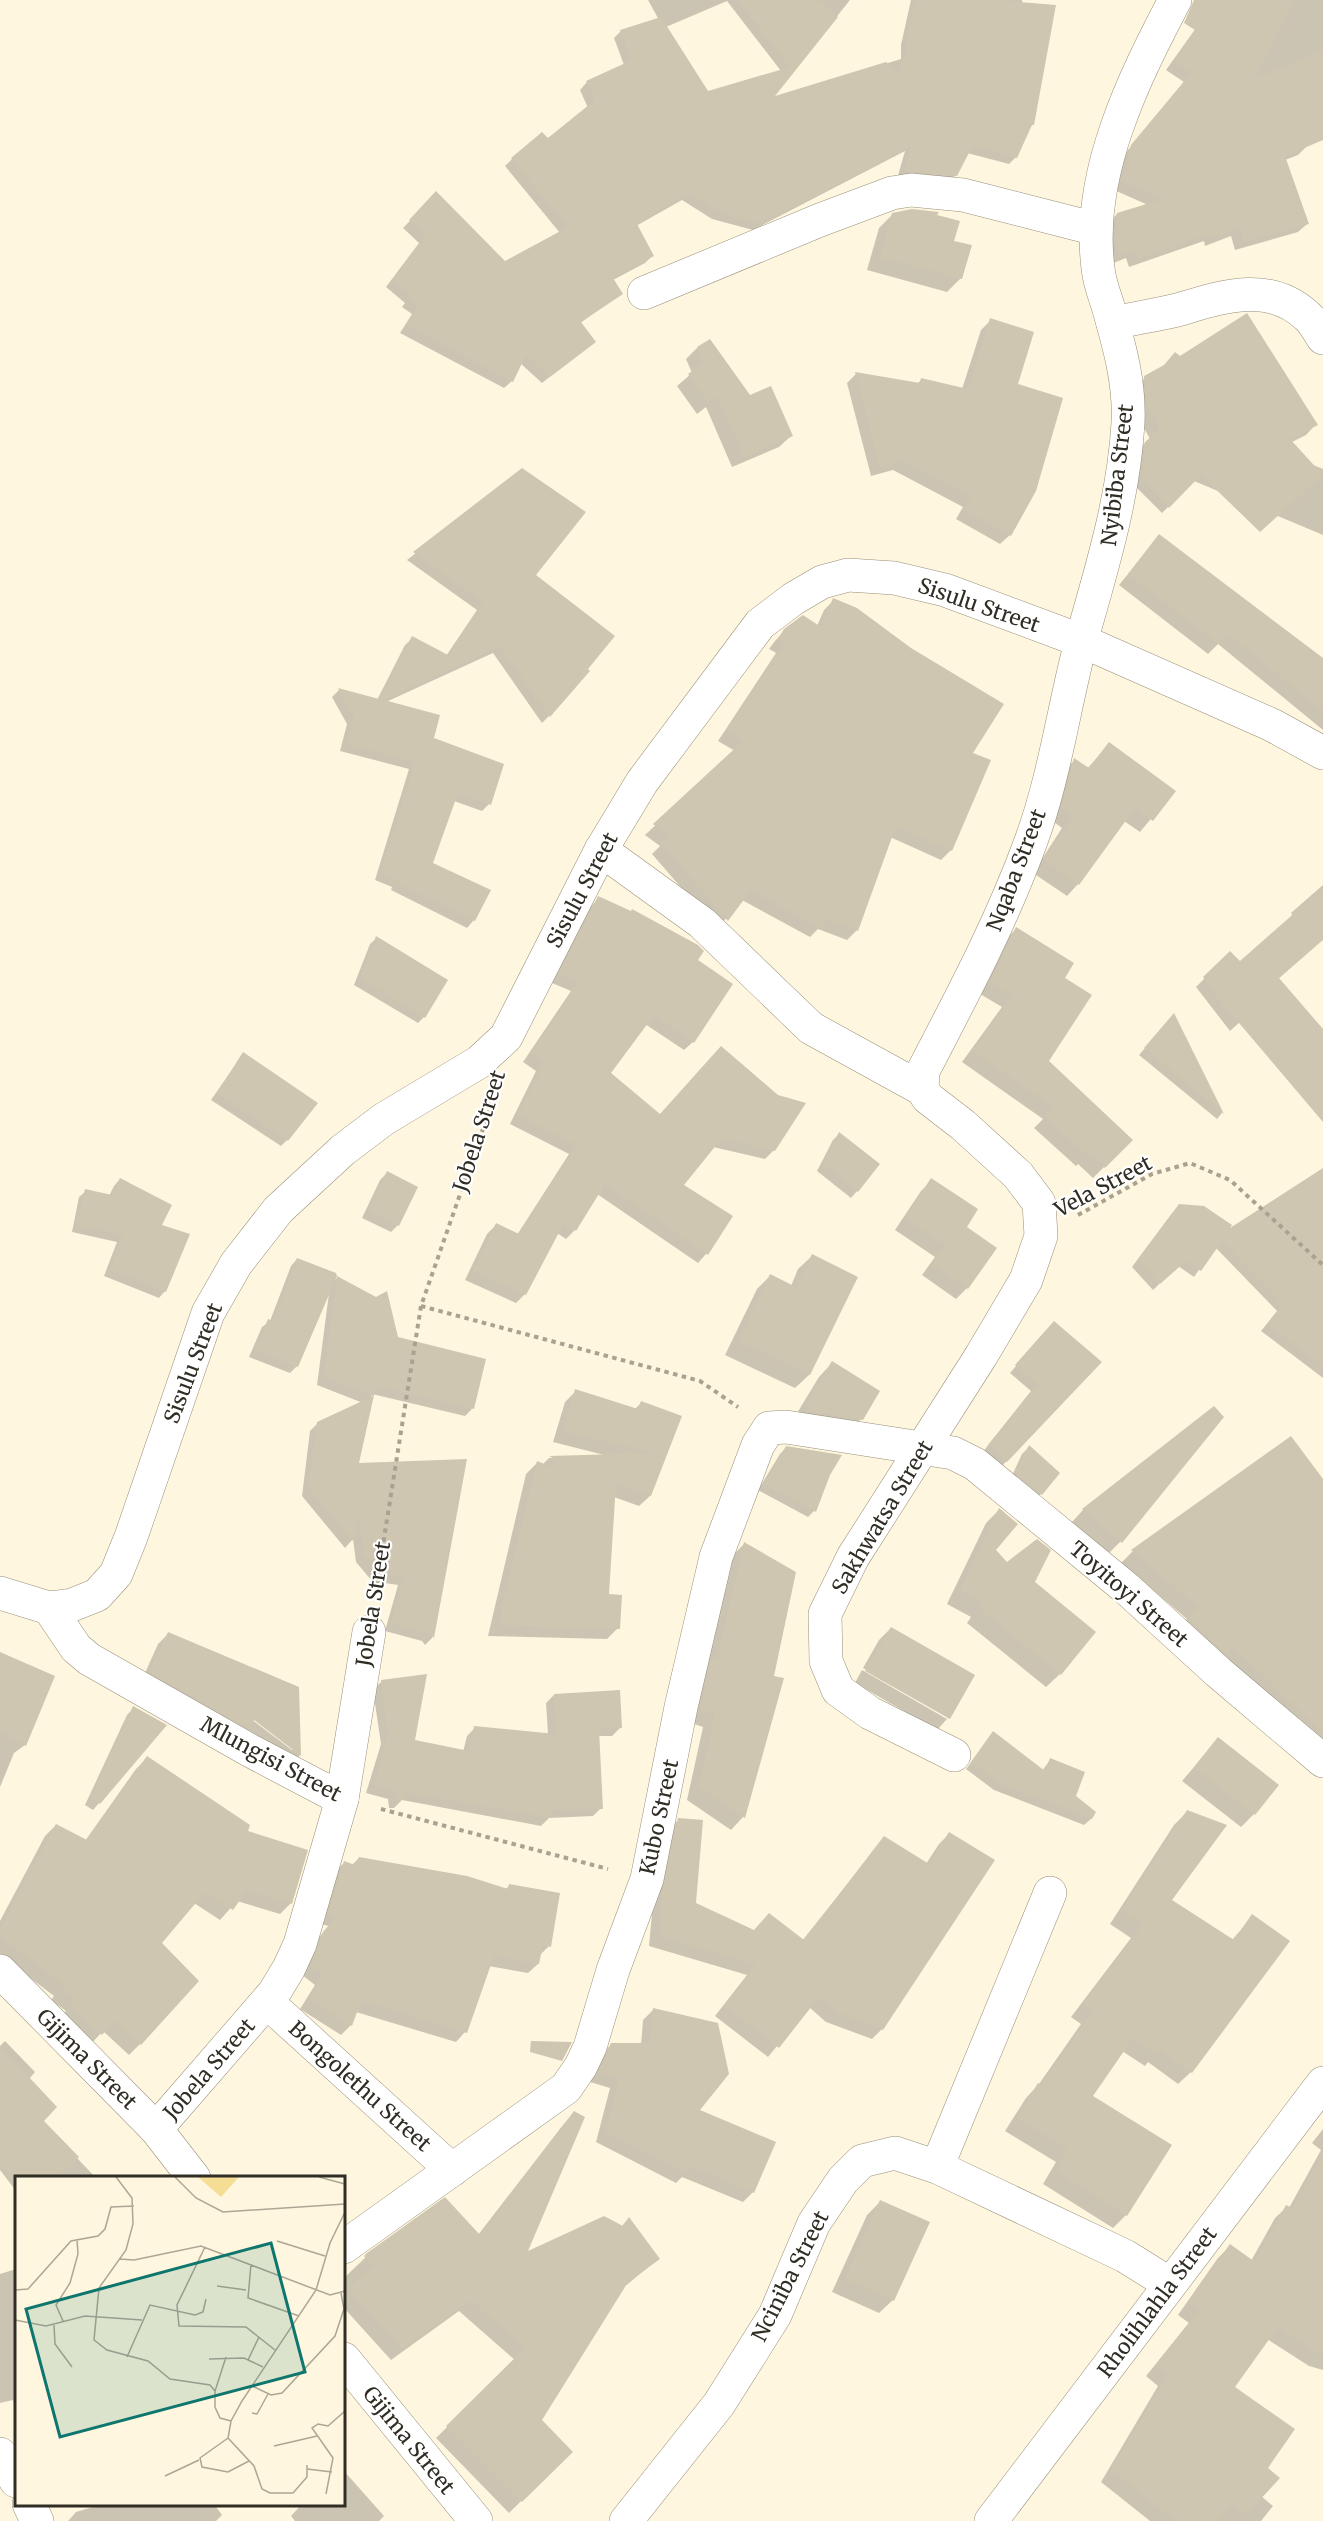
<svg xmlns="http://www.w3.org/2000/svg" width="1323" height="2521" font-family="Merriweather,serif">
	<rect width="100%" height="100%" fill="#fff6df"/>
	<g fill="#0003" fill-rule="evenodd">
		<path d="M648 0H850L771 99 901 59V45L911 0H1022L1033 124 1028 129 1016 157 1009 164 967 153 956 175 948 182 897 179 905 151 753 230 712 219 682 200 636 226 652 256 645 263 613 280 621 294 580 323 594 342 542 383 520 363 512 381 504 388 400 333 412 314 402 307 405 303 386 287 419 243 403 228 436 194 505 263 560 233 505 166 512 159 548 140 588 108 580 90 587 82 624 65 614 38 621 31 659 20ZM727 1 781 71 707 93 666 27Z"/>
		<polygon points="1216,0 1323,0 1323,136 1307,146 1298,155 1285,160 1307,224 1298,232 1235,250 1231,236 1205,246 1204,241 1129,267 1126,258 1111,264 1108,223 1117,214 1148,205 1114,190 1123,156 1184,82 1166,70"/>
		<polygon points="893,214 935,216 952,242 961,278 947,292 867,270 879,228"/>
		<polygon points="991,320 1016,385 1010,535 1000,544 956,519 963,507 893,470 871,476 847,383 856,374 917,384 922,379 962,389 981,330"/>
		<polygon points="697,348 791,436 779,447 732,467 706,407 697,414 677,386 692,373 686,359"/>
		<polygon points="1175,354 1316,424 1306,435 1276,450 1323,469 1323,535 1194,481 1162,513 1135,486 1139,449 1145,443 1157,452 1137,415 1135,388 1145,378 1161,369"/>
		<polygon points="522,470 549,716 542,723 493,653 386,702 432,739 489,804 482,811 454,801 431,863 474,920 467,928 391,890 392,887 375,880 409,769 340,751 347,724 332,697 339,690 377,700 405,645 413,638 446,656 477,610 407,560"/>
		<polygon points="1159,536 1323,660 1323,730 1218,644 1208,654 1119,585"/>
		<polygon points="834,600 971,754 951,850 941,860 890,837 857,930 847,940 818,929 810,937 742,900 717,929 652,854 660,846 645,835 735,751 718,741 776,653 769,649 775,641 785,630 817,626 824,610"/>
		<polygon points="1109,744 1174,791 1140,832 1124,821 1078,884 1067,896 1033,873 1062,828 1050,819 1063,771 1075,760 1087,769"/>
		<polygon points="1323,885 1323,939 1278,979 1323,1031 1323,1037 1252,1011 1230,1031 1196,987 1230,953 1240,964 1293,916 1291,913"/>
		<polygon points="599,898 695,960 693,1042 684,1050 645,1024 609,1073 659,1116 774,1150 765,1159 713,1147 682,1185 731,1217 706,1254 698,1263 597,1194 575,1230 566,1239 557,1233 525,1294 516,1303 465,1280 487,1234 496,1225 517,1235 569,1154 510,1124 536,1071 523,1062 571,991 552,983 590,907"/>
		<polygon points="1016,929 1062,978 1047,1061 1131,1140 1093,1178 1078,1164 1076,1166 1034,1128 1043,1119 962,1062 1002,1007 980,994 1005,940"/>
		<polygon points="377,938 424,1017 418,1023 354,985 370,944"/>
		<polygon points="1173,1016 1222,1113 1217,1119 1139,1055"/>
		<polygon points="243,1054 287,1140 281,1146 211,1100"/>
		<polygon points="839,1134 857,1191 851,1198 817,1171 833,1140"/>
		<polygon points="1323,1169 1323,1378 1261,1331 1277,1311 1215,1247 1194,1277 1178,1266 1153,1290 1132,1267 1173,1212 1225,1234"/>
		<polygon points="387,1173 398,1225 391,1232 362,1218 380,1180"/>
		<polygon points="120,1179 160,1226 165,1291 159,1298 104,1276 117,1242 72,1232 79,1197 86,1191 109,1196 114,1186"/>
		<polygon points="932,1180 965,1227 995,1249 967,1288 956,1299 922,1275 935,1257 895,1230 921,1191"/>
		<polygon points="812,1256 856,1278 809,1375 795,1388 725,1355 757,1289 770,1276 791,1286 798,1269"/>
		<polygon points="297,1259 332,1283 337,1278 397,1339 472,1409 465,1416 372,1394 357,1464 465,1461 432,1638 425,1645 422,1641 385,1631 398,1585 372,1581 356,1562 353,1539 345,1548 302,1496 310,1431 318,1423 363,1403 317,1385 329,1293 297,1366 290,1373 249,1357 262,1327 270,1321 291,1266"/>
		<polygon points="1048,1329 1100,1362 1000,1468 982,1453 1031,1391 1010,1373"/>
		<polygon points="832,1363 861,1419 848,1433 794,1418 819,1377"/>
		<polygon points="576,1391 635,1409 641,1403 680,1417 650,1496 639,1506 614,1497 607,1595 618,1628 607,1639 488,1636 526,1474 537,1463 542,1465 549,1458 608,1456 553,1442 565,1402"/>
		<polygon points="1214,1408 1120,1542 1108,1554 1071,1523 1083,1510"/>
		<polygon points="1291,1438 1323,1482 1323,1756 1177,1630 1187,1619 1121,1563 1132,1552"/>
		<polygon points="1029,1447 1041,1494 1034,1500 1010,1480 1022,1454"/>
		<polygon points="786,1448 829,1475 814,1511 808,1517 758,1490 780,1454"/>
		<polygon points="999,1510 994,1551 1007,1564 1033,1583 1060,1674 1046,1687 967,1623 971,1617 947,1604 986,1523"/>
		<polygon points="744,1544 773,1677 782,1679 743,1817 731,1830 687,1800 703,1727 688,1722 732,1556"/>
		<polygon points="891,1628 973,1676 947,1719 947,1716 863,1668 879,1640"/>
		<path d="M168 1634 298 1688 300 1755 291 1765 141 1682 158 1644ZM249 1714 292 1746V1750L247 1716Z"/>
		<polygon points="0,1654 25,1745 14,1753 0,1787"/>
		<polygon points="862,1670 947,1719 937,1730 855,1683"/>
		<polygon points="381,1682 413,1741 463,1752 467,1736 475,1728 548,1734 546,1703 554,1695 621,1727 612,1736 598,1736 601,1808 593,1816 549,1818 541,1826 402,1800 394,1808 389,1808 388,1799 366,1793 381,1744 373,1690"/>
		<polygon points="133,1709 99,1803 93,1810 85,1805 127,1715"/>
		<polygon points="993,1733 1042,1771 1050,1760 1091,1819 1084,1825 994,1790 966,1769"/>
		<polygon points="1218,1739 1254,1814 1241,1827 1182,1781"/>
		<polygon points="147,1758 246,1832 291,1903 280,1914 237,1901 220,1920 194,1903 160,1943 140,2044 129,2055 103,2031 90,2045 59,2018 66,2011 51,2000 54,1996 0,1955 0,1921 45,1836 56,1825 85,1841 136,1769"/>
		<polygon points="1187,1812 1170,1901 1232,1940 1253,1916 1191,2072 1178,2084 1148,2062 1145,2066 1122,2051 1091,2096 1126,2215 1113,2228 1043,2184 1056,2162 1005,2131 1026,2098 1039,2084 1081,2024 1071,2017 1131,1938 1110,1924 1174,1825"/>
		<polygon points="679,1819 695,1904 754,1931 802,1941 884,1838 926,1864 939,1844 949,1834 882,2029 872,2039 826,2022 809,2007 768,2057 715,2016 747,1975 649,1946 653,1903 669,1830"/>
		<polygon points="359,1858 506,1889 510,1885 549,1946 539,1956 538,1964 528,1973 488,1966 465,2032 456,2042 356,2012 351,2025 341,2035 300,2009 315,1985 302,1975 314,1943 329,1926 320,1924 334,1872 344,1863 352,1865"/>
		<polygon points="653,2010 698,2110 774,2142 753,2192 743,2202 682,2177 676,2183 596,2142 610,2088 590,2082 601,2054 612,2044 641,2045 643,2020"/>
		<polygon points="5,2041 35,2072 29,2079 42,2121 96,2178 16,2178 16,2191 0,2170 0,2046"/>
		<polygon points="574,2113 525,2254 621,2227 628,2219 658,2259 623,2288 540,2421 571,2452 509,2513 436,2438 515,2360 459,2311 391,2360 344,2308 344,2278 368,2255 478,2235 563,2125"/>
		<polygon points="1323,2129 1323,2370 1309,2366 1267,2339 1233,2387 1266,2468 1261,2496 1273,2506 1261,2521 1150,2521 1101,2482 1158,2386 1146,2376 1189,2323 1178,2315 1218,2258 1230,2246 1251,2261 1275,2218 1287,2207 1289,2208 1321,2150 1312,2143"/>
		<polygon points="881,2201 893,2300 879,2313 832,2292 867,2215"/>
		<polygon points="16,2269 16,2411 13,2400 0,2403 0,2274"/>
		<polygon points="344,2471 384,2516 379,2521 295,2521 291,2516 302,2504 344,2504"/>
		<polygon points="103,2504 214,2504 222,2515 216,2521 68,2521 76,2512"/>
	</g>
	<g fill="#cec6b0">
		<polygon points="738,0 819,0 838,17 775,96 886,62 899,73 902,57 907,55 907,36 916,0 996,0 1056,5 1034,125 1032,125 1017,158 973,145 957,176 904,172 911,146 762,224 719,212 690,193 637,224 654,256 613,278 623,294 581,322 596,342 550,377 526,355 513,382 406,325 418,306 408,299 411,295 392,280 426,235 409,220 436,191 505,261 568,227 511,158 542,132 548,138 595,100 586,81 632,60 620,30 661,17 708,91 790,67"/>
		<polygon points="1194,0 1295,0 1253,79 1323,51 1323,140 1285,156 1309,224 1244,242 1240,228 1214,238 1212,233 1138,259 1135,250 1120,256 1116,244 1117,213 1163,199 1122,181 1131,145 1191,73 1174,61 1195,30 1184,23"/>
		<polygon points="912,209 939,212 937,215 960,221 954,241 972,245 962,279 880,257 892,213"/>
		<polygon points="1247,313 1318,425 1290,439 1323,475 1260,532 1201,475 1169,508 1141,479 1145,442 1160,429 1147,405 1144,376 1164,365 1175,352 1180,356"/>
		<polygon points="990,318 1034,332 1018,384 1063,398 1036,491 1011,536 964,510 971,497 903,461 880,468 855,372 920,383 921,378 968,389"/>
		<polygon points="710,339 750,395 771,386 793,436 744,457 718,397 708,403 688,374 703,363 697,347"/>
		<polygon points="522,468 586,512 536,575 615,636 588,669 590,671 550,717 500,646 384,700 440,715 434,738 504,764 491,805 458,793 433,863 491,890 475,921 397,883 398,880 381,872 415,762 347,744 354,716 338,688 379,699 412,636 448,655 483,602 413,552"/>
		<polygon points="1159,534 1323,658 1323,711 1227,633 1220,645 1128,574"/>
		<polygon points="833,598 857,608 911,648 1004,704 973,753 991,760 952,851 896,826 858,931 827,919 821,929 751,890 728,921 661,843 669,836 653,824 743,741 727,731 784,643 778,639 784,629 803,615 821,627"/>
		<polygon points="1109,742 1176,791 1153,821 1135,808 1079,885 1044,860 1073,816 1061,807 1074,758 1089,768"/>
		<polygon points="1323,888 1323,940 1279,978 1323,1029 1323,1122 1217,997 1203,977 1230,951 1240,961"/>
		<polygon points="598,896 631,911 632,909 698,945 704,951 698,960 733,984 694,1043 654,1015 611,1073 660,1114 721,1046 778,1095 806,1103 775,1151 722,1138 684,1185 733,1216 708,1255 605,1184 576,1231 564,1223 526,1295 473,1271 496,1223 519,1234 576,1145 518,1115 544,1062 531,1053 579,982 559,974"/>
		<polygon points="1016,927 1074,963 1065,978 1092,995 1049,1061 1133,1140 1105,1168 1091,1154 1088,1156 1044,1116 1053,1107 973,1051 1012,996 990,982"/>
		<polygon points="376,936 448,980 425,1018 360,978"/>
		<polygon points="1174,1013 1224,1114 1144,1048"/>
		<polygon points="243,1052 318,1103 288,1141 217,1093"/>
		<polygon points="839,1132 880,1164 858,1192 823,1164"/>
		<polygon points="1323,1168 1323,1366 1267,1324 1283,1304 1222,1241 1201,1271 1186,1261 1160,1284 1138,1259 1179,1204 1204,1206 1232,1225 1230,1228"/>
		<polygon points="387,1171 418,1187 399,1226 368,1211"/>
		<polygon points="120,1178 172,1205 162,1225 190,1234 166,1292 110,1269 123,1235 77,1225 85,1189 112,1195"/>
		<polygon points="931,1178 978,1209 967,1227 997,1248 968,1289 932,1264 945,1245 905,1218"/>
		<polygon points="812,1254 858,1277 810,1375 738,1341 770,1274 796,1287"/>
		<polygon points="297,1258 336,1273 337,1276 298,1367 255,1350 268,1319 273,1321"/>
		<polygon points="337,1276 376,1297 387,1291 398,1337 486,1359 474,1409 376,1386 359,1463 467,1459 434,1638 430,1634 391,1623 404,1577 380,1574 364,1554 359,1519 353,1541 308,1488 317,1422 373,1396 324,1377"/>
		<polygon points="1054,1321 1102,1362 1007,1462 988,1445 1037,1384 1015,1365"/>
		<polygon points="832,1361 880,1391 863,1420 807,1411 810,1406 806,1404"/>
		<polygon points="575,1389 638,1409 641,1401 682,1416 651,1496 616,1483 609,1594 622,1595 620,1629 498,1625 537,1461 552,1467 555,1459 549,1456 654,1453 563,1431"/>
		<polygon points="1214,1406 1224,1417 1122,1543 1082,1509"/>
		<polygon points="1291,1436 1323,1479 1323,1733 1233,1647 1226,1654 1187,1618 1198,1607 1131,1550"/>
		<polygon points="1029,1445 1060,1473 1042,1495 1015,1473"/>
		<polygon points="786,1446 842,1455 830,1475 816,1512 764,1484"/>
		<polygon points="999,1508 1018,1524 996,1550 1007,1562 1037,1539 1051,1550 1035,1582 1096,1632 1061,1675 980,1609 984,1603 960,1590"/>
		<polygon points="744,1542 796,1572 774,1676 784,1678 745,1818 699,1787 715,1714 700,1709 712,1657 717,1659"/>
		<polygon points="891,1627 975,1675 950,1719 865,1671"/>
		<polygon points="168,1632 299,1687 301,1756 254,1720 250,1729 149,1672"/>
		<polygon points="0,1652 55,1676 26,1746 0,1732"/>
		<polygon points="427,1674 415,1740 469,1751 474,1726 556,1734 554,1694 620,1690 622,1728 599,1729 603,1809 552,1810 550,1818 410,1793 409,1795 405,1794 404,1800 397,1800 396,1791 374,1785 388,1735 381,1680"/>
		<polygon points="133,1706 167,1725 100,1804 90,1798"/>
		<polygon points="993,1731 1045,1771 1050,1758 1085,1772 1076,1796 1096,1812 1092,1819 1001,1784 971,1762"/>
		<polygon points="1218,1737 1279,1785 1255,1815 1194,1767"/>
		<polygon points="147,1756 250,1825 248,1831 308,1850 292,1904 247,1890 233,1910 205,1892 162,1943 199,1981 141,2045 115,2021 102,2035 69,2006 76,1999 61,1989 64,1985 0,1936 0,1929 56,1824 87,1840"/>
		<polygon points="1187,1810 1227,1825 1172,1900 1234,1940 1252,1914 1290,1941 1192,2073 1161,2050 1158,2054 1133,2038 1093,2096 1172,2145 1127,2216 1055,2170 1068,2149 1017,2118 1038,2083 1041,2085 1093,2011 1083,2003 1143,1924 1121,1911"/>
		<polygon points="678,1818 703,1820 696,1903 754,1930 769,1913 804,1940 884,1836 929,1864 949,1832 995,1860 883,2030 837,2012 819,1997 779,2048 724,2005 756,1965 659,1936 662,1892"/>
		<polygon points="359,1857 467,1876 508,1889 509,1884 560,1893 551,1947 543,1945 539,1964 494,1956 467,2033 361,2001 352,2026 309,1999 323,1975 311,1965 323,1932 336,1917 328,1914 344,1861 355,1865"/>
		<polygon points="653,2008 718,2023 729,2074 700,2110 776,2142 754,2193 692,2167 687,2173 605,2132 619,2078 599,2072 611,2043 650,2043"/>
		<polygon points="531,2041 572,2042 562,2061 530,2052"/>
		<polygon points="0,2046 57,2107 44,2121 79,2157 58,2178 13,2178 0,2164"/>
		<polygon points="574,2111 585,2117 528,2251 604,2216 623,2226 629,2217 660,2259 624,2285 625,2287 542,2420 573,2452 522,2502 446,2426 525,2348 471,2300 403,2349 348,2289 373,2265 364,2256 367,2253 445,2197 480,2235"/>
		<polygon points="1323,2153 1323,2356 1278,2327 1235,2387 1295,2429 1268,2468 1280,2478 1246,2515 1232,2504 1218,2521 1176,2521 1111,2469 1169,2374 1156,2364 1199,2310 1188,2303 1230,2244 1255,2262 1286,2205 1293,2208"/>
		<polygon points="880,2200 930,2222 894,2301 845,2278"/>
	</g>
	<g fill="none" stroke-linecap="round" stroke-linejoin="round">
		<defs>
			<g id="street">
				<polyline points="644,293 820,220 892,193 911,190 963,195 1096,229"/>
				<path d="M1113 323C1135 318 1158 315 1181 309 1224 296 1269 281 1307 316 1314 322 1318 331 1323 338"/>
				<polyline points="601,850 702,923 811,1028 922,1089 928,1098 963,1125 1018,1175 1039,1203 1041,1236 1026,1280 981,1356 853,1557 825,1614 826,1661 838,1690 870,1713 954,1755"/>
				<path d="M922 1089 923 1071C962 996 1002 921 1031 841 1055 776 1064 705 1082 638 1102 568 1124 496 1128 423 1130 382 1119 345 1108 306 1104 294 1099 281 1098 268 1086 175 1133 80 1175 0"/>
				<polyline points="0,1593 49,1608 76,1648 89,1659 249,1750 342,1799"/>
				<polyline points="49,1608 72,1605 97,1595 116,1574 131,1537 208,1313 236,1264 278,1210 343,1150 384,1119 479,1062 506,1037 601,850 642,782 760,624 793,599 822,582 848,575 894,578 945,590 1082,641 1272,725 1323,753"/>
				<polyline points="0,1971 156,2129 194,2178"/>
				<polyline points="267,2002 452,2170"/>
				<polyline points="156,2129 274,1993 289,1968 300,1944 342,1799 369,1632"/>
				<polyline points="937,2167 1050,1893"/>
				<polyline points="344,2247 566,2088 581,2066 590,2047 613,1970 647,1879 681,1707 716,1557 758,1445 769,1428 786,1427 953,1453 975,1464 1126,1588 1218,1672 1323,1761"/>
				<polyline points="344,2359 476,2521"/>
				<polyline points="0,2454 16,2481"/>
				<polyline points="29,2504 37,2521"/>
				<polyline points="626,2521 719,2404 775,2315 814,2223 843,2180 862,2161 895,2153 937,2167 1125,2256 1170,2284"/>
				<polyline points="991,2521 1323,2083"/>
			</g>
		</defs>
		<use href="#street" stroke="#978f7a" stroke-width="34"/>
		<g stroke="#a9a291" stroke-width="4" stroke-dasharray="4.5 4.5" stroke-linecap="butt">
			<polyline points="1078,1215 1152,1174 1190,1163 1230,1180 1323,1265"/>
			<polyline points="421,1306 700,1381 738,1407"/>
			<polyline points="375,1595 421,1306 492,1103"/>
			<polyline points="381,1809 608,1869"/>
		</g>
		<use href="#street" stroke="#fff" stroke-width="33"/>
	</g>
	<g text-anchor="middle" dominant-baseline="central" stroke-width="4.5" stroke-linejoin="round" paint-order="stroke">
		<g font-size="21" fill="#302d24" stroke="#fff">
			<text transform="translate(1117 475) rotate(-83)">Nyibiba Street</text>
			<text transform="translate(979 605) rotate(19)">Sisulu Street</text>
			<text transform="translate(1016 870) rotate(-69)">Nqaba Street</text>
			<text transform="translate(582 890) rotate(-62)">Sisulu Street</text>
			<text transform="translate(479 1131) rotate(-72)">Jobela Street</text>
			<text transform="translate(1103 1186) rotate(-28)">Vela Street</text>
			<text transform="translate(193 1363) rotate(-69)">Sisulu Street</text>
			<text transform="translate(882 1517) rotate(-59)">Sakhwatsa Street</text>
			<text transform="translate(1129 1594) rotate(41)">Toyitoyi Street</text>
			<text transform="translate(373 1604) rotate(-81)">Jobela Street</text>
			<text transform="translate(271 1759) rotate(28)">Mlungisi Street</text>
			<text transform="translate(659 1817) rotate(-78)">Kubo Street</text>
			<text transform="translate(87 2059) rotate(45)">Gijima Street</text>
			<text transform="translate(209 2069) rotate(-49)">Jobela Street</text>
			<text transform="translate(360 2086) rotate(42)">Bongolethu Street</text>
			<text transform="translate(790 2276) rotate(-63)">Nciniba Street</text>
			<text transform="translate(1157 2302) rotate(-53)">Rholihlahla Street</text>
			<text transform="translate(409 2440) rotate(51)">Gijima Street</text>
		</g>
	</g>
	<g transform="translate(15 2176)">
		<rect width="330" height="330" fill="#fff6df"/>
		<path d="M183 1H224L206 21Z" fill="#f6dd96"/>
		<path fill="none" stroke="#aca694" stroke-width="1.5" d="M101 1 117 22 118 48 111 74 84 112 79 164 92 174 133 185 155 203 195 209 200 215M160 1 181 22 208 36 330 28M304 1 330 8M262 65 310 80M190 71 162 129 164 150 231 151 260 174M104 83 119 84 186 70 315 119 330 115M236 88 233 122 284 140M202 110 231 114M0 114 13 113 56 65 83 60 90 53 96 31 119 30M0 144 31 150 70 140 127 144M48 145 41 129 55 107 63 78 62 63M39 149 40 168 57 191M112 181 135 129 180 139 188 136 191 123M211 181 200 215V231L205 242 216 245M194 183 229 182 248 191M233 184 244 161M237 210 256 219 267 217 320 160 329 133 326 117M237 237 242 238 253 218M213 262 185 282 187 291 213 296 234 285M259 270 302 260M292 289V301L278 317H255L247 313 239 290 213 262 216 245 227 225 301 114 315 67 330 36M292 293 317 296M150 300 184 284M311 318 318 282 297 252 303 248 313 250 330 235"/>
		<path fill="#0f766e" fill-opacity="0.15" stroke="#0f766e" stroke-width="3" d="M256 67 290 196 45 261 11 133Z"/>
		<rect width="330" height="330" fill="none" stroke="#302d24" stroke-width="3"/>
	</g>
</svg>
